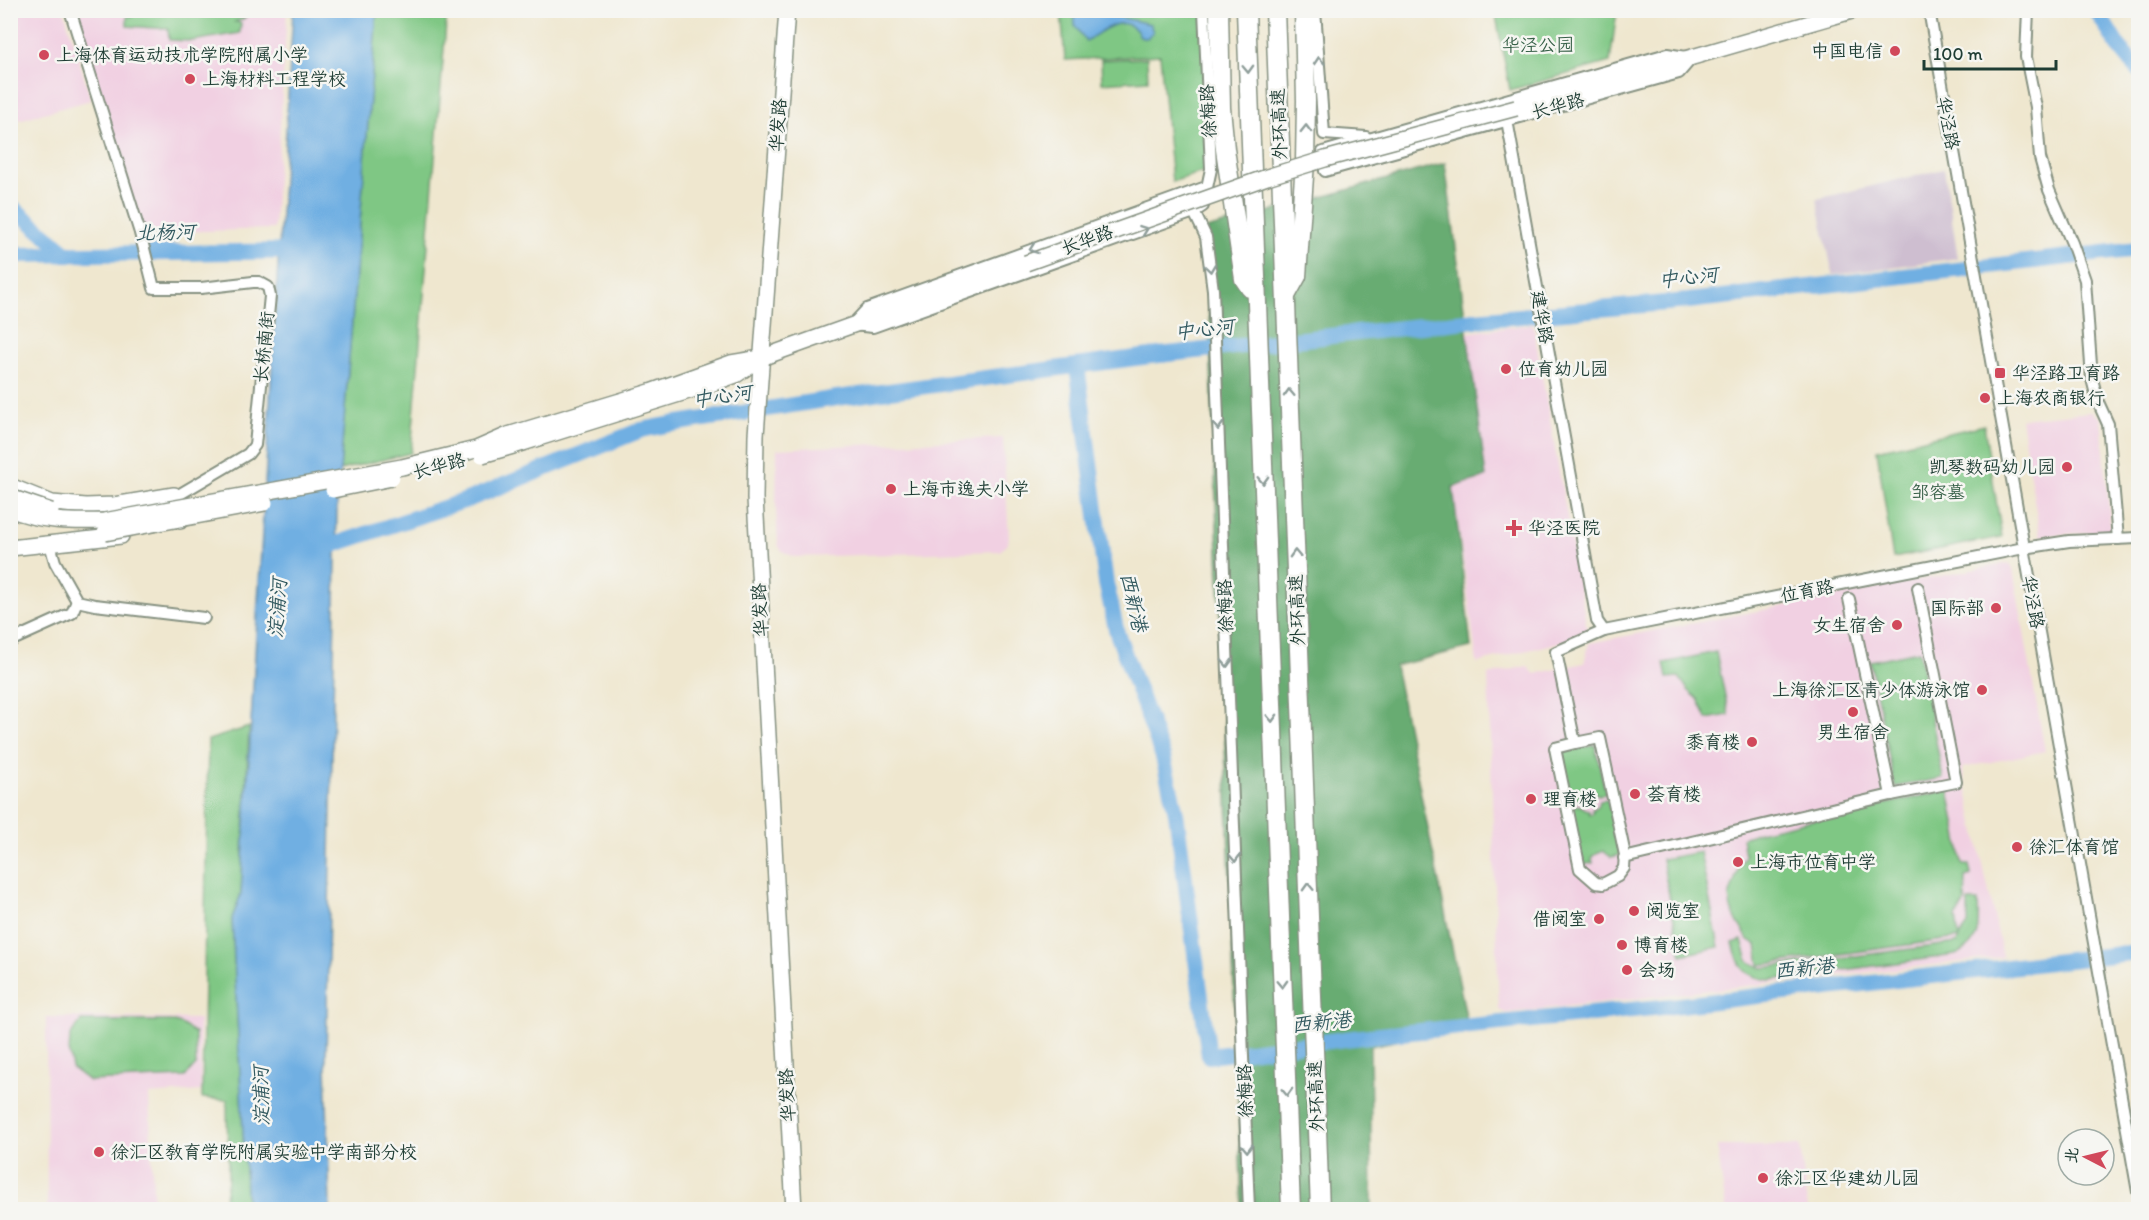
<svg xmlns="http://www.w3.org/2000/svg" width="2149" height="1220" font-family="Itim,'LXGW WenKai TC',sans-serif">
	<rect width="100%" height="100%" fill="#f6f6f2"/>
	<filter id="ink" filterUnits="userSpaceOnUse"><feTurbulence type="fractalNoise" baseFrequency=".0167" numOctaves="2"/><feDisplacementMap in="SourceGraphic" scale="12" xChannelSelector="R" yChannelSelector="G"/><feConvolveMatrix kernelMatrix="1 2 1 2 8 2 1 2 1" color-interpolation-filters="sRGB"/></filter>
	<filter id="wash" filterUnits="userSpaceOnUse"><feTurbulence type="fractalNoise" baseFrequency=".008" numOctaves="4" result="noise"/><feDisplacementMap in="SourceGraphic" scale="24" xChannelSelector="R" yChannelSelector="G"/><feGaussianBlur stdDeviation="1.35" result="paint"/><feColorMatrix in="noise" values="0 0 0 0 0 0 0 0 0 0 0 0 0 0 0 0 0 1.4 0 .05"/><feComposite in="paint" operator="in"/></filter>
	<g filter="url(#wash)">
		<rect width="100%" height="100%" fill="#efe7cf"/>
		<g fill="#f1d0e2">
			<polygon points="11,10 64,11 91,100 11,122"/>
			<polygon points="77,11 287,11 274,229 140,233"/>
			<polygon points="1533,324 1588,635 1477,663 1453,487 1486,477 1465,333"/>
			<polygon points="2091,412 2101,418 2111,531 2040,536 2021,419"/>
			<polygon points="1003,438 1009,537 1008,544 1000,551 794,557 782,551 778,545 776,510 777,449"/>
			<polygon points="2009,563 2013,570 2045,751 1962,768 2003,957 1506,1013 1499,1010 1488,675 1527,666 1535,674 1584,663 1589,643"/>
			<polygon points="46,1017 199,1019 201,1091 149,1095 154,1209 47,1209"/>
			<polygon points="1717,1146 1800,1146 1808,1209 1726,1209"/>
		</g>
		<polygon fill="#cebed0" points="1944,169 1958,258 1833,275 1817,199"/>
		<g fill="#7fc784" stroke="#4f825c" stroke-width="1.5">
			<polygon points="125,11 253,11 243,19 235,22 241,23 240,33 192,41 169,40 168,29 127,26 127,16 132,16"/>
			<polygon points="377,11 447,11 411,453 340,470"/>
			<polygon points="1061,11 1204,11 1211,169 1172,182 1160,55 1065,60"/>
			<polygon points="1495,11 1617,11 1610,62 1510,90"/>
			<polygon points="1147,58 1148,80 1102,83 1101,60"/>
			<polygon points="1984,425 2002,537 1893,558 1877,450"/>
			<polygon points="1919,651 1943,778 1895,787 1870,661"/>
			<polygon points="1716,652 1729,715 1707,719 1698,699 1688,690 1679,677 1667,678 1664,663"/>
			<polygon points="249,727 241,894 232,919 247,1209 223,1209 228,1179 227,1100 202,1098 208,740"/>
			<polygon points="1595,745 1606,794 1598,795 1594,791 1588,790 1587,787 1584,787 1584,792 1580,793 1578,800 1570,802 1561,752"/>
			<path d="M1949 790 1963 865H1969L1971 875 1966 877 1965 903 1956 917 1959 937 1968 925V901H1978C1979 926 1981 945 1955 955L1770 980C1743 977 1739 967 1733 943L1742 940 1748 961 1762 968 1957 943 1959 938 1760 965 1757 945 1748 939 1738 923 1731 909 1729 897 1739 867 1745 856 1742 838 1759 832Z"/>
			<polygon points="1606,800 1608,801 1620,855 1611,857 1603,851 1598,852 1592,858 1593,863 1582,865 1571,807 1579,805 1589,811 1590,815 1593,813 1593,809 1597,807 1600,801"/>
			<polygon points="1700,852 1719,947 1681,955 1662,859"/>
			<polygon points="81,1021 171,1021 181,1024 195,1033 196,1065 185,1077 89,1081 72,1068 69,1054 70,1036"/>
		</g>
		<polygon fill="#67ac72" stroke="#437453" stroke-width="1.5" points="1445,163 1486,477 1453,487 1471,647 1395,666 1468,1026 1370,1046 1372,1209 1242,1209 1206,229"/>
		<g fill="#6fafe2" stroke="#47768b" stroke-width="1.5">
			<path d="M293 11H377L337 508 326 1062 330 1209H247L232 919 241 894C256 599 275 305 293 11Z"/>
			<path d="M1074 11H1101L1109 15 1150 24 1153 32 1147 38H1142C1139 36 1139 33 1136 30 1121 13 1099 34 1086 41L1075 26Z"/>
		</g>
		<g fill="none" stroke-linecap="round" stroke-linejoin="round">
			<g stroke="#6fafe2" stroke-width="16">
				<polyline points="2096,10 2118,46 2138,70"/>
				<polyline points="10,205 69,255"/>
				<polyline points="10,255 301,251"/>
				<polyline points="1077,366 1106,583 1117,633 1163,757 1176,813 1209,1056 1370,1036 1672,1006 2138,952"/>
				<polyline points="316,553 336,544 467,500 641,430 672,424 837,398 1150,356 1475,320 1688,301 2138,249"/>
			</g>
		</g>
	</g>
	<g filter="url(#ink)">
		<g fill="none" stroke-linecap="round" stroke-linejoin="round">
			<defs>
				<g id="street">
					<polyline points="70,10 140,233 154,288 201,288 253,282 259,282 268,287 270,296 255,445 248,454 180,494 176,498"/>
					<polyline points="1204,10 1211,169 1203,206 1194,212 873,327 852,325 867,309 1206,187"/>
					<polyline points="1315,10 1324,134 1366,137"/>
					<polyline points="1929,10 2138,1192"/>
					<polyline points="2028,10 2026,57 2036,107 2040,158 2049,190 2072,243 2085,280 2092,379 2098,402 2108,424 2118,539"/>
					<polygon points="1667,54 1692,58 1679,73 1325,171 1323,152"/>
					<polyline points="1507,120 1597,621 1604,631 2024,548 2069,541 2138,538"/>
					<polyline points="1194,212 1206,237 1213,290 1249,1210"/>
					<polyline points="50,544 55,562 77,601 95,605 204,618"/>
					<polyline points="10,641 72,613 77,601"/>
					<polyline points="1575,743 1555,748 1580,869 1596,883 1603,884 1618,876 1624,868 1625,855 1600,738 1575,743 1556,652 1604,631"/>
					<polyline points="1891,795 1956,782 1918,588"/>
					<polyline points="1624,858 1891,795 1849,599"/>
				</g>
				<g id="secondary">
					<polyline points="787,10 756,435 755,498 794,1210"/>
					<polyline points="1516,108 1855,10"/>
					<polyline points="508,435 650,392 731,363 761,358 1026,263"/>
					<polyline points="513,446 708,385 736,375 756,361"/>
					<polyline points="10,486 52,503 86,506 114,505 174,495 176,498 180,521"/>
					<polyline points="10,548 121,536"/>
				</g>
				<g id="highway">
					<polyline points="1219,10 1221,108 1225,149 1244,279 1250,288"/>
					<polyline points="1246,10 1291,1210"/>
					<polyline points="1275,10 1320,1210"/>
					<polyline points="1287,294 1297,276 1305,162 1306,101 1304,10"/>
				</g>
			</defs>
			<use href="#street" stroke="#879282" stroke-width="14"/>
			<use href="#secondary" stroke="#879282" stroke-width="18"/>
			<use href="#highway" stroke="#879282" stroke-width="21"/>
			<use href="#street" stroke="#fff" stroke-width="10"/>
			<use href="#secondary" stroke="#fff" stroke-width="15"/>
			<use href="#highway" stroke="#fff" stroke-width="18"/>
			<defs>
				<g id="secondary-bridge">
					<polyline points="1026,263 1267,177 1325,159 1516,108"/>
					<polyline points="482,455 513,446"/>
					<polyline points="333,490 392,478"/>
					<polyline points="10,497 51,511"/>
					<path d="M10 509C41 522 72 522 104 521L402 467 476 449 508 435"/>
					<polyline points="105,533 265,503"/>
				</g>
			</defs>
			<use href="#secondary-bridge" stroke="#879282" stroke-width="18" stroke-linecap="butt"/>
			<use href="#secondary-bridge" stroke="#fff" stroke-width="15"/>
		</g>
		<defs><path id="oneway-chevron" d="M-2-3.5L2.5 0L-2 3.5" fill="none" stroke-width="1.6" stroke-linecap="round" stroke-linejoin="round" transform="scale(1.5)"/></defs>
		<g stroke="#8f9e9a">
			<use href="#oneway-chevron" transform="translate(1319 61) rotate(-94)"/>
			<use href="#oneway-chevron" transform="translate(1248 69) rotate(88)"/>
			<use href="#oneway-chevron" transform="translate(1306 129) rotate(-89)"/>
			<use href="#oneway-chevron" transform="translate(1144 230) rotate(-20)"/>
			<use href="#oneway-chevron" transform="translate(1033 249) rotate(160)"/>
			<use href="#oneway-chevron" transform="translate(1210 268) rotate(82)"/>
			<use href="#oneway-chevron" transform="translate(1289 393) rotate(-92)"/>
			<use href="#oneway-chevron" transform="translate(1218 426) rotate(88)"/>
			<use href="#oneway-chevron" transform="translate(1263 480) rotate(88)"/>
			<use href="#oneway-chevron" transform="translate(1295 554) rotate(-92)"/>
			<use href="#oneway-chevron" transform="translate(1227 663) rotate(88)"/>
			<use href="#oneway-chevron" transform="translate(1272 718) rotate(88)"/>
			<use href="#oneway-chevron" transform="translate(1235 858) rotate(88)"/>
			<use href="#oneway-chevron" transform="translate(1308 887) rotate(-92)"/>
			<use href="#oneway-chevron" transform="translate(1282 984) rotate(88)"/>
			<use href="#oneway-chevron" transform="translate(1287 1092) rotate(88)"/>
			<use href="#oneway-chevron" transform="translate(1247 1148) rotate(88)"/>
		</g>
	</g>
	<g fill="#d1495b" stroke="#f6f6f2" stroke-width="2">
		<circle cx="1895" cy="51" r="6"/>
		<circle cx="44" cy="55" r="6"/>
		<circle cx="190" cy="79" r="6"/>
		<circle cx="1506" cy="369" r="6"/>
		<rect x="1994" y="367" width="12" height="12" rx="3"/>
		<circle cx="1985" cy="398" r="6"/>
		<circle cx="2067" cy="467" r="6"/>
		<circle cx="891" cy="489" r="6"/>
		<path d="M1511 519h6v6h6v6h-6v6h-6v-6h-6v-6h6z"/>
		<circle cx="1996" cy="608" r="6"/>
		<circle cx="1897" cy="625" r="6"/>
		<circle cx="1982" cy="690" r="6"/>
		<circle cx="1853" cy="712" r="6"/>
		<circle cx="1752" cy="742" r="6"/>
		<circle cx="1635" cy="794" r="6"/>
		<circle cx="1531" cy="799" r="6"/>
		<circle cx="2017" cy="847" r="6"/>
		<circle cx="1738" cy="862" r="6"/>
		<circle cx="1634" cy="911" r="6"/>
		<circle cx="1599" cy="919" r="6"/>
		<circle cx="1622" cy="945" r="6"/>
		<circle cx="1627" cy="970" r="6"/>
		<circle cx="99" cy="1152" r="6"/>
		<circle cx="1763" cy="1178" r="6"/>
	</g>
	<g text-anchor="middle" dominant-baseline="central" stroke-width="5" stroke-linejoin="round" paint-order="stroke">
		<g font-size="18" fill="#376048" stroke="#f6f6f2">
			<text x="1538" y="45">华泾公园</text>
			<text x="1938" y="492">邹容墓</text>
		</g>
		<g font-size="18" fill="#1f3d34" stroke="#f6f6f2" text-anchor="start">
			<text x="1883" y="51" text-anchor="end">中国电信</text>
			<text x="56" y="55">上海体育运动技术学院附属小学</text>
			<text x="202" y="79">上海材料工程学校</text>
			<text x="1518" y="369">位育幼儿园</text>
			<text x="2012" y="373">华泾路卫育路</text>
			<text x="1997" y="398">上海农商银行</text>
			<text x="2055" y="467" text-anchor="end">凯琴数码幼儿园</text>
			<text x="903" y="489">上海市逸夫小学</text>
			<text x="1528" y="528">华泾医院</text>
			<text x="1984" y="608" text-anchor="end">国际部</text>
			<text x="1885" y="625" text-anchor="end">女生宿舍</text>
			<text x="1970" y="690" text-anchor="end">上海徐汇区青少体游泳馆</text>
			<text x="1853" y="732" text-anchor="middle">男生宿舍</text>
			<text x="1740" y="742" text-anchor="end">黍育楼</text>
			<text x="1647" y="794">荟育楼</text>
			<text x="1543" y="799">理育楼</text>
			<text x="2029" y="847">徐汇体育馆</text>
			<text x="1750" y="862">上海市位育中学</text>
			<text x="1646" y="911">阅览室</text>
			<text x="1587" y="919" text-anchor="end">借阅室</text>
			<text x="1634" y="945">博育楼</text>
			<text x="1639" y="970">会场</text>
			<text x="111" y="1152">徐汇区教育学院附属实验中学南部分校</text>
			<text x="1775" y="1178">徐汇区华建幼儿园</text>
		</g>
		<g font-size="18" fill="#1f3d34" stroke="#f6f6f2">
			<text transform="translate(1558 106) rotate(-15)">长华路</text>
			<text transform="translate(1208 111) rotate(-93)">徐梅路</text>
			<text transform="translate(1948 123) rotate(79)">华泾路</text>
			<text transform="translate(1279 124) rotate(-92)">外环高速</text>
			<text transform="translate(778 125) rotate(-86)">华发路</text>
			<text transform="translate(1087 240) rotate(-20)">长华路</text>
			<text transform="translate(1542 317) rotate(80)">建华路</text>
			<text transform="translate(264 347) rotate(-84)">长桥南街</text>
			<text transform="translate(439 466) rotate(-15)">长华路</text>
			<text transform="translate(1807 591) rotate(-11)">位育路</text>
			<text transform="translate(2033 602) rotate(80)">华泾路</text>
			<text transform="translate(1225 606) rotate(-92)">徐梅路</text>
			<text transform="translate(760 610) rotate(-93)">华发路</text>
			<text transform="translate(1297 610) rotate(-92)">外环高速</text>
			<text transform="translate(1245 1091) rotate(-92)">徐梅路</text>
			<text transform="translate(787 1095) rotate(-93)">华发路</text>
			<text transform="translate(1316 1096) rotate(-92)">外环高速</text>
		</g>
		<g font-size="20" font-style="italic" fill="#335a60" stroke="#f6f6f2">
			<text transform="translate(165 232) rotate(-1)">北杨河</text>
			<text transform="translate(1688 277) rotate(-6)">中心河</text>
			<text transform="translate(1204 329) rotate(-6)">中心河</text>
			<text transform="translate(722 396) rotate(-8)">中心河</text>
			<text transform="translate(1134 602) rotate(77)">西新港</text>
			<text transform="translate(277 608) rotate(-86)">淀浦河</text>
			<text transform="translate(1804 968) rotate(-6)">西新港</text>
			<text transform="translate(1321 1022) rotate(-6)">西新港</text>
			<text transform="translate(261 1096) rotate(-92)">淀浦河</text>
		</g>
	</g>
	<rect width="2149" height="1220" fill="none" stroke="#f6f6f2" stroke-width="36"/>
	<g transform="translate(2086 1157) rotate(277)"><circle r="28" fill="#f6f6f2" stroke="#a0aca6" stroke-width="1.5"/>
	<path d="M0-4.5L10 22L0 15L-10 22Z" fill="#d1495b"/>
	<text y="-9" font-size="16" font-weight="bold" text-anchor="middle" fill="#1f3d34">北</text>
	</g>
	<path d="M1924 60v9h132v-9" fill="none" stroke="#1f3d34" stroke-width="3"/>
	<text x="1933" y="60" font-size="18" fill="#1f3d34" stroke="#f6f6f2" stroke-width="4.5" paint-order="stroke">100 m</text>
</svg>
